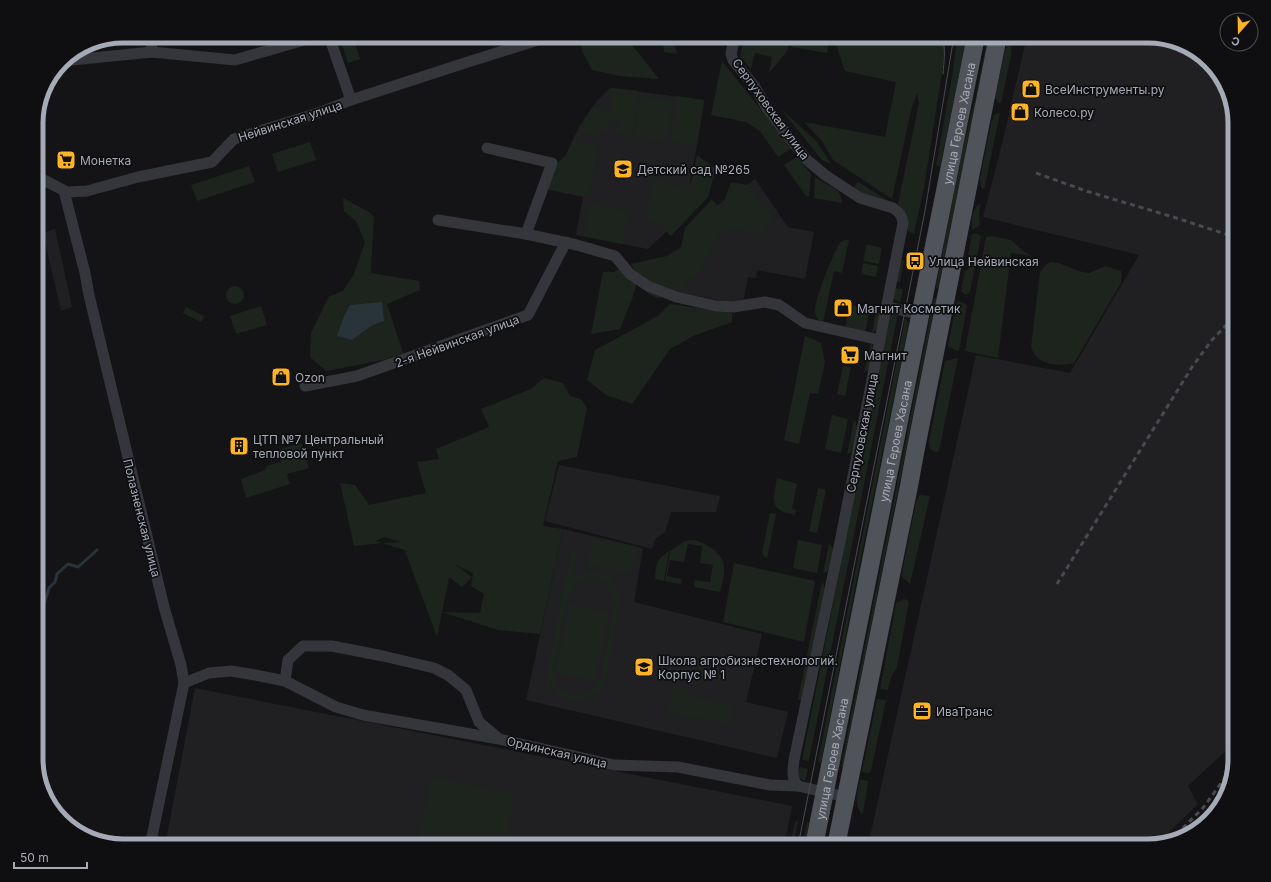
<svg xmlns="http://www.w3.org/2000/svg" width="1271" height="882" font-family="Inter,sans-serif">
	<rect width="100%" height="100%" fill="#141416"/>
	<g fill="#202023">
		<polygon points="1027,36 1148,36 1197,51 1226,84 1235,122 1235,740 1229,748 1188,786 1198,804 1166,835 1153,845 868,846 976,355 1070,373 1139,255 983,217 1001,148"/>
		<polygon points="610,88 704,100 697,146 683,216 648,249 576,235 583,197 546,189 555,166 566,155 575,135 596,102"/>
		<polygon points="755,179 788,227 814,232 805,279 757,270 756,278 748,277 743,302 738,304 671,291 689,225"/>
		<polygon points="55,229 72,307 61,311 43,233"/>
		<polygon points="559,465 720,496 716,512 671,512 665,532 655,539 652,549 545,521"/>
		<polygon points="563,529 643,548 634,602 762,634 746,702 788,712 777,758 526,700"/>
		<polygon points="195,688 792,806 784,846 165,846"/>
		<polygon points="1205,816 1209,818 1187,837 1180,839"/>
	</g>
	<g fill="#1c241d" fill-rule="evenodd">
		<polygon points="345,36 371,36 354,41 360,59 348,63 342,45"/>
		<polygon points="592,36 625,36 659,79 620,76 592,70 582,51 581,42"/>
		<polygon points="662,36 672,36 677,54 664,52"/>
		<polygon points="744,36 790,36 788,50 769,73 772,57 755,53 751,69 740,57"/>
		<polygon points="793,36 830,36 827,53 791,47"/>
		<polygon points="833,36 941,36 944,48 943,66 924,188 914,233 909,232 907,230 906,214 898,204 919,103 917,93 911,110 892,199 833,160 822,141 804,122 885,137 896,82 845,71"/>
		<polygon points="957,36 967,36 940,167 936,165 953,71"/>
		<polygon points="988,36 990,36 938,288 936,288 937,281 954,193 958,169 976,95"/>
		<polygon points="1008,36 1011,36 1011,56 1001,103 998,103 995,97"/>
		<polygon points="722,61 792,148 778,157 760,131 746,122 711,115"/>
		<polygon points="612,88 639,91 633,133 631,138 617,133 619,118 617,121 609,121 607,130 601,130 599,140 578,129 593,106 610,113"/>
		<polygon points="640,96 673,101 667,141 634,136"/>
		<polygon points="677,96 704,100 697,146 670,142"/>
		<polygon points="780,108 817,142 831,164 822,160"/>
		<polygon points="1000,113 984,190 981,187 980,179 991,123 995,114"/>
		<polygon points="573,140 598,147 588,197 546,189 555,166 566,155"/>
		<polygon points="310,142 316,160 278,172 272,154"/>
		<polygon points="697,155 716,169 708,197 671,236 664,229 645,216 654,179 679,186 691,183"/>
		<polygon points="797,157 811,174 809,197 806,196 784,165"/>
		<polygon points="249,166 255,182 197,201 191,185"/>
		<path d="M815 177C828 188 841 185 842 203L814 198Z"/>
		<polygon points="731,182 748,185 773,219 762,234 737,229 719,233 702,270 688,280 681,291 658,298 648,294 631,264 667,256 681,247 685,228 712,199 721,209"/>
		<polygon points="858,182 890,202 880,201 853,189"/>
		<path d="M343 198 369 212 374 217 371 273 419 281 420 290 387 304 403 353 383 360 326 371 310 357 311 333 329 296 343 291 354 274 365 242 356 221 344 211ZM382 302 383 321 373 325 352 340Z"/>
		<polygon points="591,203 629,212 622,244 583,236"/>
		<path d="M979 204H981L979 213 980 225 973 230 972 229C971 220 972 211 979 204Z"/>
		<polygon points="974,234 978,234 981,237 970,292 965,295 961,291 965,270 968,270 970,262 967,261 972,235"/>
		<polygon points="992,236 1011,240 1023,251 1032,256 1011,253 998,358 965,351 986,237"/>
		<path d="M845 240H849L842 273 834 271 823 323C818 320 815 317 815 311 815 298 831 259 838 246L841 242Z"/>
		<polygon points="867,244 882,248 879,264 863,261"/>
		<polygon points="900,260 904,261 900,282 895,281"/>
		<path d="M1050 262 1059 263 1078 271 1089 273 1105 266 1121 271 1122 275 1121 283 1074 363C1058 367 1036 365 1031 347L1040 272 1045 266Z"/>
		<polygon points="863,263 878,266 876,277 861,274"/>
		<polygon points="36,264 42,281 36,301"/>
		<polygon points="620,268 637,282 632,299 620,329 591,334 603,272 614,272"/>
		<circle cx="235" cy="295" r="9"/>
		<polygon points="894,288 903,289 900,303 894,299"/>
		<polygon points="934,298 936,299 843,767 841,767"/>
		<polygon points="957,301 965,303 967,306 959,350 957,351 948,346"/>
		<polygon points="670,304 732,313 732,322 693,336 670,349 632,404 606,395 587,380 595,350 658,316"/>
		<polygon points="850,305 870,309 865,332 845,328"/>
		<polygon points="261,306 267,325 236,334 230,316"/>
		<polygon points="186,307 204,316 201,322 183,313"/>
		<path d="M876 312 881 313C879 320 879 331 872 333Z"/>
		<polygon points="893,313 898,313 809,761 802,760 890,317"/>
		<polygon points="905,319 906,319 908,323 906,338 859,567 821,763 818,762"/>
		<polygon points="805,336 821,343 825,362 818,394 810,393 799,444 784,440"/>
		<path d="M871 342C876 349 871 361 869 370L864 372Z"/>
		<path d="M958 358 939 451 935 452C930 450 929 447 929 441L945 361Z"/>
		<polygon points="843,366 851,367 845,396 837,394"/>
		<path d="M544 378 563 383 570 396 581 399 587 408 577 457 558 461 543 526 563 529 540 634 498 630 442 612 437 637 405 551 410 552 382 543 354 546 340 483 355 485 369 505 426 493 417 462 439 459 436 449 489 427 481 409 531 389ZM384 537 401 542 382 543 376 541ZM454 564 473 573 471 586 484 594 480 613 442 612 449 577 462 587 472 577Z"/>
		<polygon points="832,415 848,419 841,453 825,449"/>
		<path d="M854 420C860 425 855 446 851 453L847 454Z"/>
		<polygon points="301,443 309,468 287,474 290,484 246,498 241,479 265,470 267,466 280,462 282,466 277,450"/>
		<path d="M777 478 797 484 792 509 796 510 795 515C768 509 773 502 777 478Z"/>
		<polygon points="818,488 826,490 817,533 809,531"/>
		<polygon points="920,495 930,496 910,584 902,577 903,567 916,502"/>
		<polygon points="770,513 776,514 767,558 763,556 762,553"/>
		<polygon points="593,539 636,547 631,573 588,565"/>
		<path d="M694 540C705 543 723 553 724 566 725 574 722 584 720 592L694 587 695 580 710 582 713 565 700 563 702 546 688 544 684 562 670 560 667 576 682 579 681 584 665 581 670 551 685 541Z"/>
		<polygon points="798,540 822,545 817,573 793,568"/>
		<polygon points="829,544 833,548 829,568 827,572 823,573"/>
		<path d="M571 551 577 552 572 579C594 564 617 574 620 601L606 679C596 704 563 710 551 684L550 689 544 688ZM595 577C609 582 613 589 615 604L600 679C586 704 558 699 553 670L568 595C574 583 581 578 595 577Z"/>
		<path d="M669 551 664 581 655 579C656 565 656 559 669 551Z"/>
		<polygon points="734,563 815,581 804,642 723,622"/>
		<polygon points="822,582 825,587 803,701 798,699"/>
		<path d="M904 599 909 601 897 668C891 674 890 682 888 690L880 689 896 603Z"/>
		<polygon points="570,604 609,612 596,681 556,673"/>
		<polygon points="674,685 689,689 688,696 732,706 729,724 667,713"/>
		<polygon points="877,699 886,700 871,771 868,773 862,772"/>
		<polygon points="800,767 808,769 805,781 802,780 798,775"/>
		<polygon points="432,777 515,794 504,846 446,846 419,840"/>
		<path d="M860 779 868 781V783L863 814 861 813C853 802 858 791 860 779Z"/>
		<polygon points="798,821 793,846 790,846 795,822"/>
		<polygon points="807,822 809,822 805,846 802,846"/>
	</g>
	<polygon fill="#29333a" points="382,302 384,321 373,325 352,340 337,336 344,316 350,305"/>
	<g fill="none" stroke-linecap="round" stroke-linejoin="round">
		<polyline stroke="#29333a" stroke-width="3" points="36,610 45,601 49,588 55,582 57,574 68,564 78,567 97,550"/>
		<g stroke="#35363b" stroke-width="11">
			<polyline points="151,36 152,52"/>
			<polyline points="329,36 351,100"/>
			<path d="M735 36 731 54 733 60 755 87 767 108 806 159 825 175 860 198 893 208C899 212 902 215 903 223L840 542 794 760C793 770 791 778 798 786"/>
			<polyline points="62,61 152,52 235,60 318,36"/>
			<polyline points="487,148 552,163 526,234"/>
			<polyline points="36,176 67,192 87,191 138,177 212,162 234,139 318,113 351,100 471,61 551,36"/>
			<polyline points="64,191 85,273 89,295 164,607 181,665 184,683 150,846"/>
			<polyline points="438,220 526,234 577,245 615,256 630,274 648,286 676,297 716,306 733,307 765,302 779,305 805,323 880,340"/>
			<polyline points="887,307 920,314"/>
			<polyline points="305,386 357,376 528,315 566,242"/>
			<polyline points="285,681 288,660 303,646 332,646 383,656 434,668 448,675 466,690 479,722 498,738"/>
			<polyline points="184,683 209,673 231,671 255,675 285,681 336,707 363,715 499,739 614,765 678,767 770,785 798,786 846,797"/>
		</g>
		<g stroke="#50535a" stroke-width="18">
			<path id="s1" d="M814 846 976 36"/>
			<polyline points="836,846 909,486 915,453 998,36"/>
		</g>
		<g stroke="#474a50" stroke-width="1">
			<path d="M942 36C946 49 944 61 943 74"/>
			<polyline points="798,846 925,211 954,36"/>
		</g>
		<g stroke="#474a50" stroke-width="3" stroke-dasharray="5 4" stroke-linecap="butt">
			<polyline points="1036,173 1086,191 1170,216 1235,237"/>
			<polyline points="1057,584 1192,367 1212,340 1235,316"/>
			<polyline points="1212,815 1223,798"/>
			<polyline points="1170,841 1203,808 1232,768"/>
		</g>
	</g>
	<defs>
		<symbol id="shop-square" viewBox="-11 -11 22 22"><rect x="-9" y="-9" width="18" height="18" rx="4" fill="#fcb325" stroke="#0f0f11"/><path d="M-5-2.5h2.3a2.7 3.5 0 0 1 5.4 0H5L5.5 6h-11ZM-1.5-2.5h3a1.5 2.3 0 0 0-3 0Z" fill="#111"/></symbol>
		<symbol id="supermarket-square" viewBox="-11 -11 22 22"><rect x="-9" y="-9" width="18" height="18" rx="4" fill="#fcb325" stroke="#0f0f11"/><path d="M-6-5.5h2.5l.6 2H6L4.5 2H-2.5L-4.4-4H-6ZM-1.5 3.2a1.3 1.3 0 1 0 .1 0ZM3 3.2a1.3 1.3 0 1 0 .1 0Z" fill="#111"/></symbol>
		<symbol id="school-square" viewBox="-11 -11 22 22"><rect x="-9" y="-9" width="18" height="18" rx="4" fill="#fcb325" stroke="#0f0f11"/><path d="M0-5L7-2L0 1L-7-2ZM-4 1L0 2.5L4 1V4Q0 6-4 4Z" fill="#111"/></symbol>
		<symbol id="bus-square" viewBox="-11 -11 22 22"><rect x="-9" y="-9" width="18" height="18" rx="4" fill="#fcb325" stroke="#0f0f11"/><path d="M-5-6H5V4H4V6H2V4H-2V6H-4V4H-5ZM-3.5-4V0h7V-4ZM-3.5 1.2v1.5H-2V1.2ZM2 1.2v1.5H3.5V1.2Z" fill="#111"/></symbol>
		<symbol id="building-square" viewBox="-11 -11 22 22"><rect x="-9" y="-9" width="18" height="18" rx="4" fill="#fcb325" stroke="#0f0f11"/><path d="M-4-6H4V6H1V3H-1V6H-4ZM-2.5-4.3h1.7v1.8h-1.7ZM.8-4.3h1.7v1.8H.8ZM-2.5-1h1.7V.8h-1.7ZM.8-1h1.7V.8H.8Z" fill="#111"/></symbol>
		<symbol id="office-square" viewBox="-11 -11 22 22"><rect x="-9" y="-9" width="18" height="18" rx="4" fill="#fcb325" stroke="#0f0f11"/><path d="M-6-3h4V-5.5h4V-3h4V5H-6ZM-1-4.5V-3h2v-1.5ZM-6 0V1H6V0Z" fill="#111"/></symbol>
	</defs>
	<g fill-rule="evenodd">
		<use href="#shop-square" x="1020" y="78" width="22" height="22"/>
		<use href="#shop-square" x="1009" y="101" width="22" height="22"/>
		<use href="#supermarket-square" x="55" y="149" width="22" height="22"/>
		<use href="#school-square" x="612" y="158" width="22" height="22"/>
		<use href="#bus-square" x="904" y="250" width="22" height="22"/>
		<use href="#shop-square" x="832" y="297" width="22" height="22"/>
		<use href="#supermarket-square" x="839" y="344" width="22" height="22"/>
		<use href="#shop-square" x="270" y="366" width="22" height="22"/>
		<use href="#building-square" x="228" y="435" width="22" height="22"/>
		<use href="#school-square" x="633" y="656" width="22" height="22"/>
		<use href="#office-square" x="911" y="700" width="22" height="22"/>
	</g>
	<g text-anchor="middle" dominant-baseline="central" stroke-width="3.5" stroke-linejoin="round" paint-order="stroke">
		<g font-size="12" fill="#a5aab7" stroke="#0f0f11" text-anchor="start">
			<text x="1045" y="89">ВсеИнструменты.ру</text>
			<text x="1034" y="112">Колесо.ру</text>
			<text x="80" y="160">Монетка</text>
			<text x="637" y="169">Детский сад №265</text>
			<text x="929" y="261">Улица Нейвинская</text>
			<text x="857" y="308">Магнит Косметик</text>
			<text x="864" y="355">Магнит</text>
			<text x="295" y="377">Ozon</text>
			<text x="253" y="439">ЦТП №7 Центральный<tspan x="253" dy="14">тепловой пункт</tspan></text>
			<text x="658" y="660">Школа агробизнестехнологий.<tspan x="658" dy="14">Корпус № 1</tspan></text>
			<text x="936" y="711">ИваТранс</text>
		</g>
		<g font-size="12" fill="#a5aab7" stroke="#0f0f11">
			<text transform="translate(771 109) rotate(54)">Серпуховская улица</text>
			<text transform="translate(290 121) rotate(-18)">Нейвинская улица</text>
			<text stroke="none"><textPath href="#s1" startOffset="737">улица Героев Хасана</textPath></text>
			<text transform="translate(457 341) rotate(-20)">2-я Нейвинская улица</text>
			<text transform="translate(862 433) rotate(-79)">Серпуховская улица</text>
			<text stroke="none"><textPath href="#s1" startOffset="413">улица Героев Хасана</textPath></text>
			<text transform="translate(142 518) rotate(76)">Полазненская улица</text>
			<text transform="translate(557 752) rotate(13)">Ординская улица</text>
			<text stroke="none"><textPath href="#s1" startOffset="89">улица Героев Хасана</textPath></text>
		</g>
	</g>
	<path d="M0 0H1271V882H0ZM123 43H1148A80 80 0 0 1 1228 123V759A80 80 0 0 1 1148 839H123A80 80 0 0 1 43 759V123A80 80 0 0 1 123 43Z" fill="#0f0f11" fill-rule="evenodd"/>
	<path fill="none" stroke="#a5aab7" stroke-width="5" d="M123 43H1148A80 80 0 0 1 1228 123V759A80 80 0 0 1 1148 839H123A80 80 0 0 1 43 759V123A80 80 0 0 1 123 43Z"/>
	<g transform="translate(1239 32) rotate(200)"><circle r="19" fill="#0f0f11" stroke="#4b4d53"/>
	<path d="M0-3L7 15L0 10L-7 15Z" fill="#fcb325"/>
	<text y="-6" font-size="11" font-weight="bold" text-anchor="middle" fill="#a5aab7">С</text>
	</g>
	<path d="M14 862v6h73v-6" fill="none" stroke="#a5aab7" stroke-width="2"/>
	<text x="20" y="862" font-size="12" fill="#a5aab7" stroke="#0f0f11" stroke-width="3" paint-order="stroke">50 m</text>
</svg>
